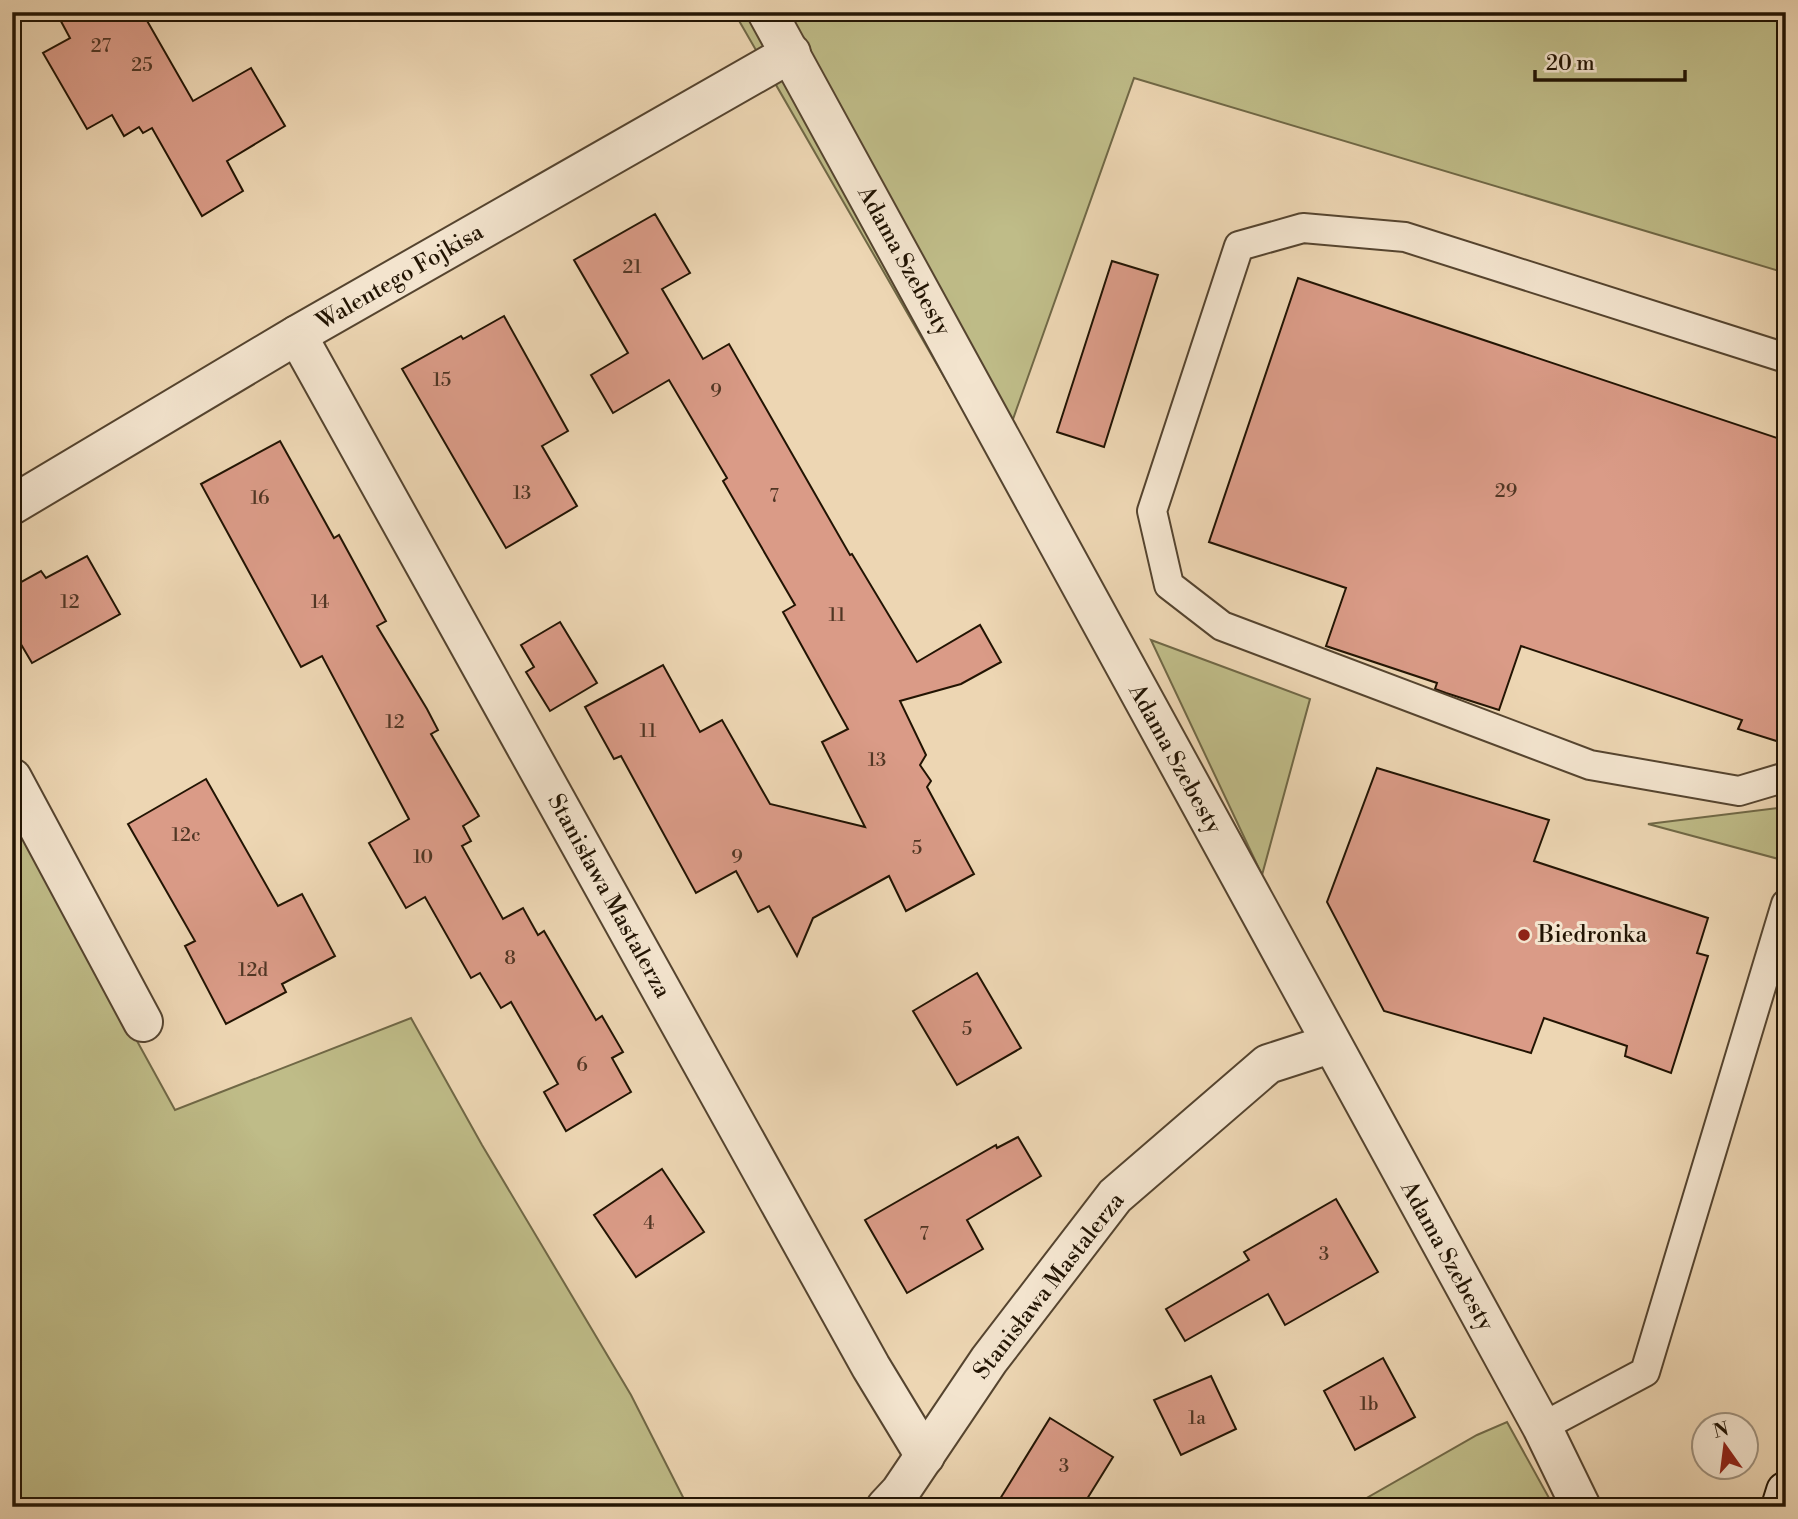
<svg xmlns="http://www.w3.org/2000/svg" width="1798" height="1519" font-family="'Libre Bodoni',serif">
	<rect width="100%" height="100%" fill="#edd6b3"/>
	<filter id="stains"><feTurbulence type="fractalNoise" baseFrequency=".00286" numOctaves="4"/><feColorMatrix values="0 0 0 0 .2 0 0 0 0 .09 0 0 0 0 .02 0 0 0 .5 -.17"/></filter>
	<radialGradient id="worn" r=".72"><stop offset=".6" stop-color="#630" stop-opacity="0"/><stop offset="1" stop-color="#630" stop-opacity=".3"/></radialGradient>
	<g fill="#bfbc88" stroke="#706846" stroke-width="2">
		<polygon points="734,12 1786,12 1786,273 1134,78 996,467"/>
		<polygon points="1151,640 1310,699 1262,875"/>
		<polygon points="1786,807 1786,861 1648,824"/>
		<polygon points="12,814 175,1110 411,1018 482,1145 631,1395 688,1507 12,1507"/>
		<polygon points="1507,1422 1554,1507 1351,1507 1477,1435"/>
	</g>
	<g fill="#da9b87" stroke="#221403" stroke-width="2">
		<polygon points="56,12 142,12 193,101 251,68 285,126 227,161 243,191 202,216 152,128 143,133 139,127 124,136 112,115 87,129 43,53 70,38"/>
		<polygon points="655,214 690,273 662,289 703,359 729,344 850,555 852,554 917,662 980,625 1001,662 961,684 900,701 926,755 920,765 931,781 927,787 974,874 906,911 889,876 813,918 797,956 769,906 758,912 736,871 696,893 621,756 614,759 585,707 663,665 700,732 722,720 770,804 865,827 822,742 848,729 783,612 795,605 723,481 727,478 669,380 613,413 591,375 628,353 574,260"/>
		<polygon points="1112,261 1158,275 1104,447 1057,432"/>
		<polygon points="1298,278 1786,441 1786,744 1738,729 1742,720 1521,646 1499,710 1446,693 1435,689 1437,683 1326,646 1346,588 1209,542"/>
		<polygon points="504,316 568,431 542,446 577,506 506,548 402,369 461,336 463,339"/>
		<polygon points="280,441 334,538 339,535 386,621 377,626 427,709 438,730 431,734 479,816 463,826 471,841 462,846 503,919 523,908 538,935 544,931 596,1020 602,1016 623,1052 612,1058 631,1092 566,1131 544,1092 558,1084 511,1002 501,1008 480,973 471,978 425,897 406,908 369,843 409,819 322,656 301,667 201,484"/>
		<polygon points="87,556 120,614 32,663 12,629 12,587 41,571 46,578"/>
		<polygon points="560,622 597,683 550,711 526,672 534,667 521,645"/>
		<polygon points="1377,768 1549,820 1534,861 1708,918 1697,953 1708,956 1671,1073 1625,1056 1627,1046 1544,1018 1531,1053 1384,1011 1327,902"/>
		<polygon points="206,779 278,906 302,894 335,956 282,984 286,992 226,1024 185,946 195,941 128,824"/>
		<polygon points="977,973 1021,1048 957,1085 913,1011"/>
		<polygon points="1018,1137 1041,1176 967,1220 983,1249 907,1293 865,1220 996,1145 997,1148"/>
		<polygon points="662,1169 704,1232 636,1277 594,1215"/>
		<polygon points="1336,1199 1378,1272 1285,1325 1268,1294 1185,1341 1166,1309 1249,1260 1244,1252"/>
		<polygon points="1383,1358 1415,1417 1355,1450 1324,1391"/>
		<polygon points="1211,1376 1236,1429 1181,1455 1154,1400"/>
		<polygon points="1050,1418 1113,1457 1082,1507 995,1507"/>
	</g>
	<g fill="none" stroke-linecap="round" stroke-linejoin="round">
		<defs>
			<g id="lane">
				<polyline points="1786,358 1405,237 1303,228 1239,246 1152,511 1169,585 1222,626 1590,765 1739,791 1786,777"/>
				<polyline points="1542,1427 1645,1372 1786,904"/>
			</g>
			<g id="street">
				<polyline points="767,12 1542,1427 1581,1507"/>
				<polyline points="297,335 871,1367 925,1456"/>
				<polyline points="12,505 297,335 791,53"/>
				<polyline points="12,778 143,1022"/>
				<polyline points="886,1507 900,1492 989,1360 1115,1196 1268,1064 1330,1044"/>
			</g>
			<polyline id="secondary" points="1781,1507 1786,1491"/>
		</defs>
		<use href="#lane" stroke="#55442f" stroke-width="32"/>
		<use href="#street" stroke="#55442f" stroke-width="42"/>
		<use href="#secondary" stroke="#221403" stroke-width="42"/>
		<use href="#lane" stroke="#f3e4ce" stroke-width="28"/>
		<use href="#street" stroke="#f3e4ce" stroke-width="38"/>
		<use href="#secondary" stroke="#f3e4ce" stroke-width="38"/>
	</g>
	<circle fill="#8f2418" stroke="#f3e4ce" stroke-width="2.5" cx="1524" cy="935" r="7"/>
	<g text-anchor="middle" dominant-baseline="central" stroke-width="6" stroke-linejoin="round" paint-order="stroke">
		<g font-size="19" fill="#503624">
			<text x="101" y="46">27</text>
			<text x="142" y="65">25</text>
			<text x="632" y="267">21</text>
			<text x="442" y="380">15</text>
			<text x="716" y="391">9</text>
			<text x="1506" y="491">29</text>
			<text x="522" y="493">13</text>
			<text x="774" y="496">7</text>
			<text x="260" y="498">16</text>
			<text x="70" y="602">12</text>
			<text x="320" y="602">14</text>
			<text x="837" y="615">11</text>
			<text x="395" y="722">12</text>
			<text x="648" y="731">11</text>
			<text x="877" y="760">13</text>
			<text x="186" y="835">12c</text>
			<text x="917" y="848">5</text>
			<text x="423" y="857">10</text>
			<text x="737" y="857">9</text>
			<text x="510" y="958">8</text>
			<text x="253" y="970">12d</text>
			<text x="967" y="1029">5</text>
			<text x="582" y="1065">6</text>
			<text x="649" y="1223">4</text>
			<text x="924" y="1234">7</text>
			<text x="1324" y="1254">3</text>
			<text x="1369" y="1404">1b</text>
			<text x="1197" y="1418">1a</text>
			<text x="1064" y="1466">3</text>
		</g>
		<g font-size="23" fill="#221403" stroke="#f3e4ce">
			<text transform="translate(904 261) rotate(61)">Adama Szebesty</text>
			<text transform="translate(400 277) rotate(-30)">Walentego Fojkisa</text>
			<text transform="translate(1175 759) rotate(61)">Adama Szebesty</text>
			<text transform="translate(609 896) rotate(61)">Stanisława Mastalerza</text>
			<text transform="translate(1447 1256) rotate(61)">Adama Szebesty</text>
			<text transform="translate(1049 1286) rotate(-52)">Stanisława Mastalerza</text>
		</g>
		<g font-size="23" fill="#221403" stroke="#f3e4ce" text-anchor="start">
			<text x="1538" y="935">Biedronka</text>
		</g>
	</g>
	<rect width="1798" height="1519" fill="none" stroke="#edd6b3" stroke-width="42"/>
	<rect x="14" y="14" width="1770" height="1491" fill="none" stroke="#221403" stroke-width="3.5"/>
	<rect x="21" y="21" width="1756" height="1477" fill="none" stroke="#221403" stroke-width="2"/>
	<g transform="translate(1725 1446) rotate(346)"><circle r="33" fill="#f3e4ce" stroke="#9f917d" stroke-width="2"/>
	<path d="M0-5L12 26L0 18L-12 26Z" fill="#8f2418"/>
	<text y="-10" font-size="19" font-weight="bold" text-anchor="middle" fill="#221403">N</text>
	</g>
	<path d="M1535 70v10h150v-10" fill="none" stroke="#221403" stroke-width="3.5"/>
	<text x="1546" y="70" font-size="21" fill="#221403" stroke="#f3e4ce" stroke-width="5" paint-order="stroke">20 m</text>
	<rect width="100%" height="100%" filter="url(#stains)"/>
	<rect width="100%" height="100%" fill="url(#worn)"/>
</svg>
